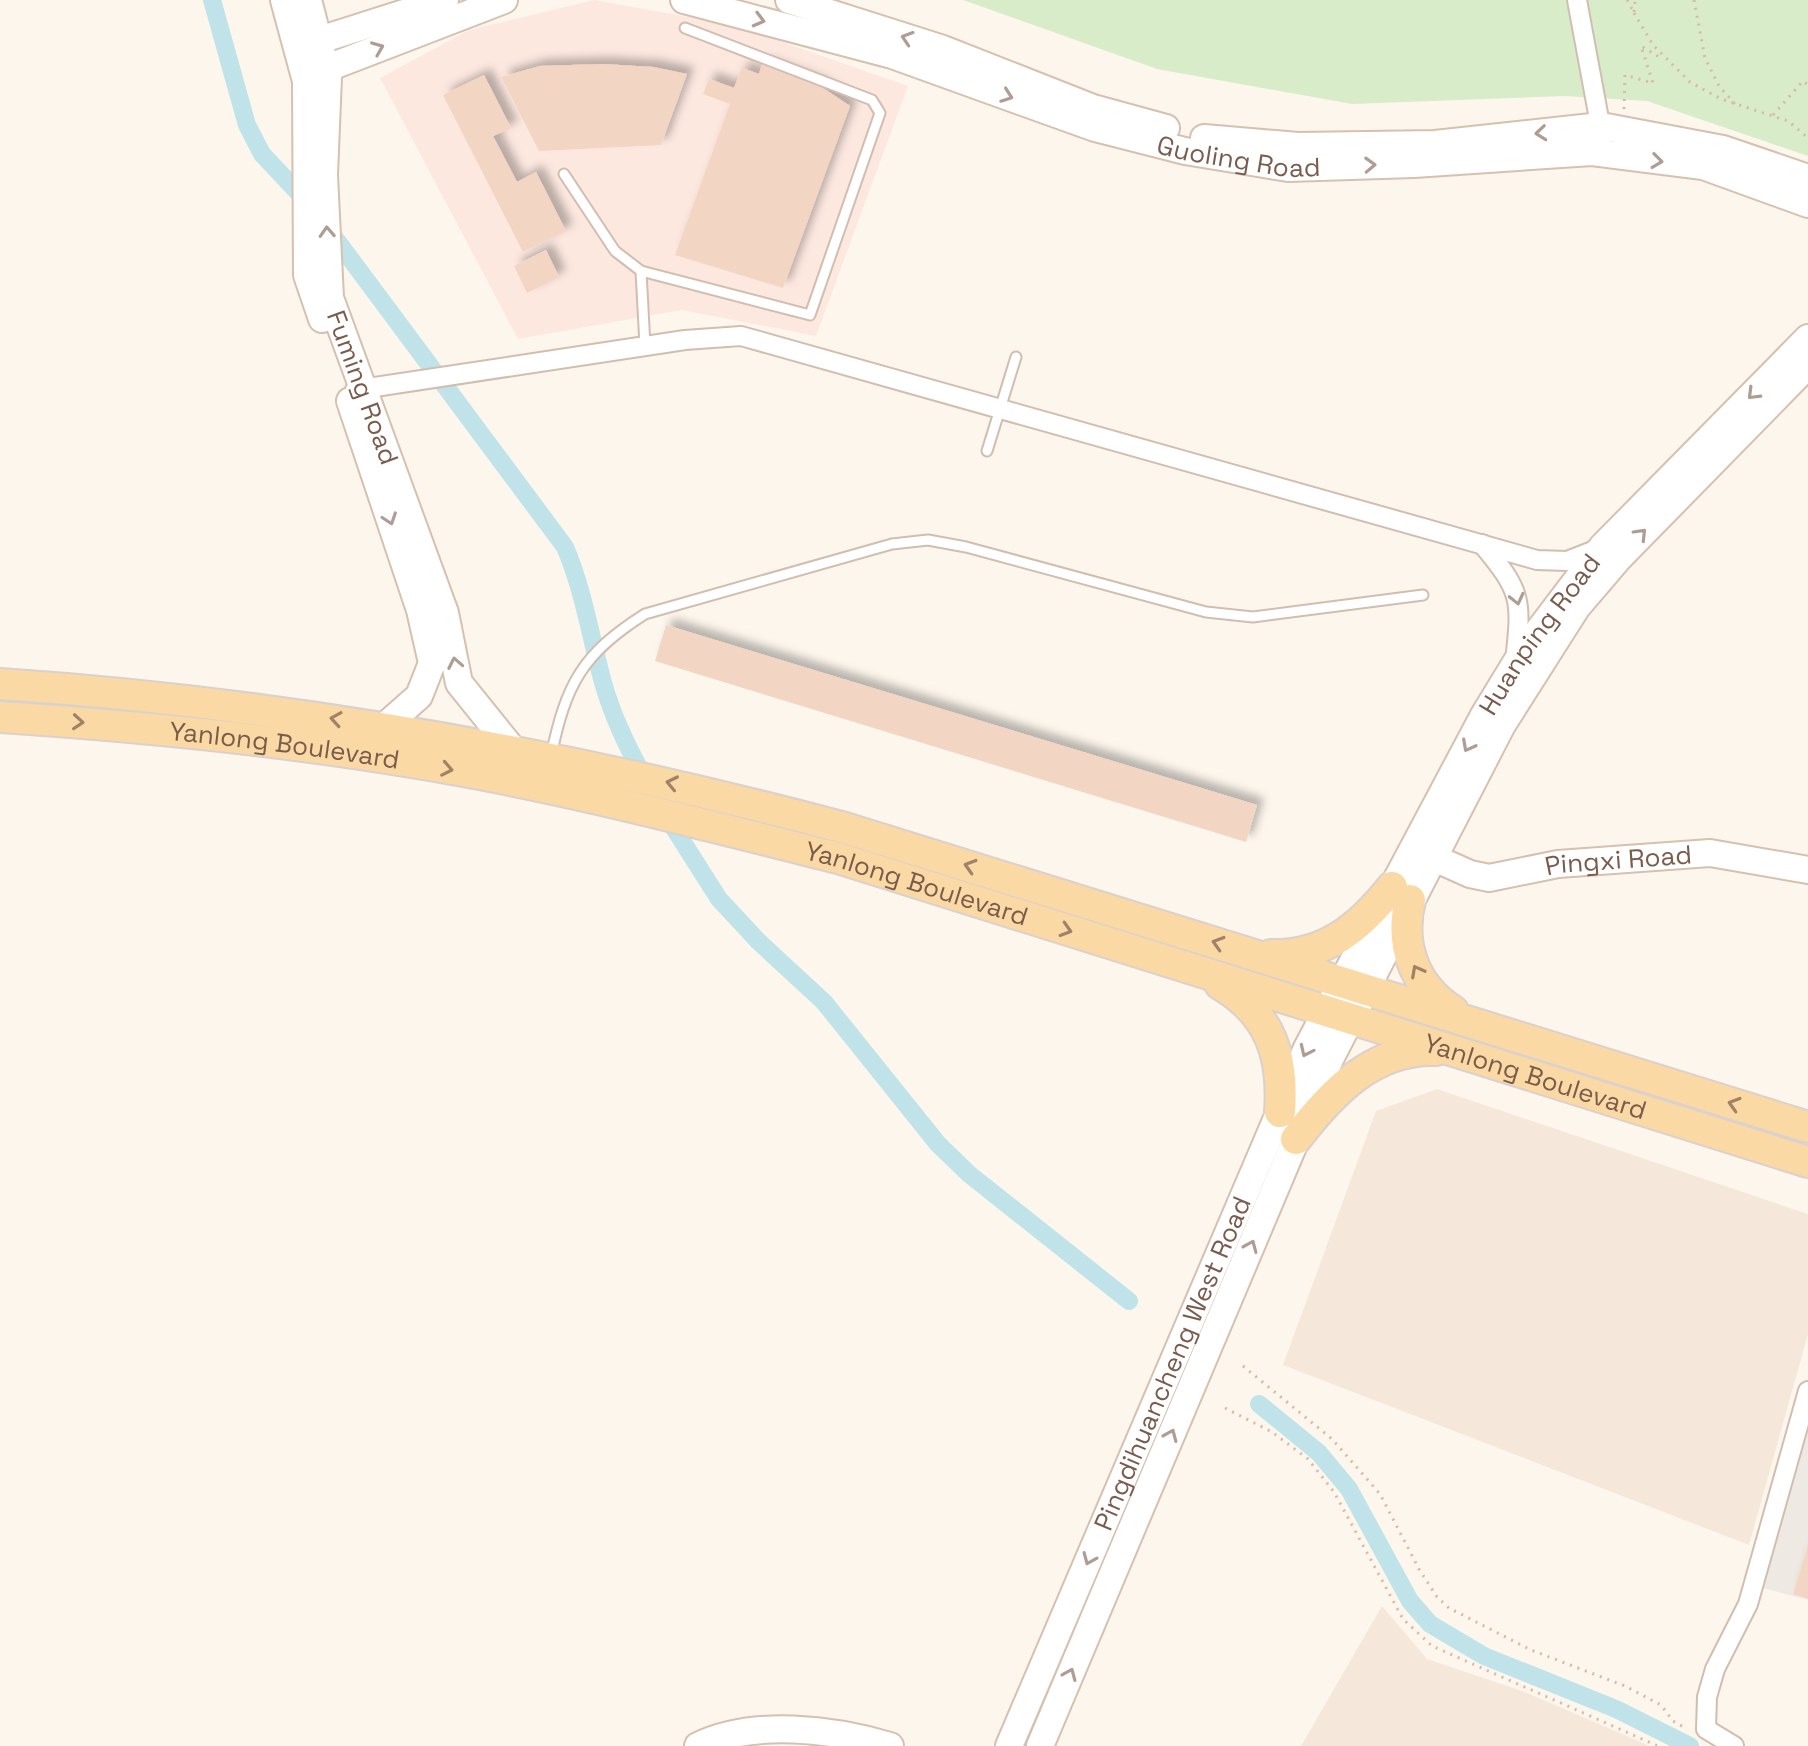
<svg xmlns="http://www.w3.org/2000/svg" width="1808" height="1746" font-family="'Space Grotesk',sans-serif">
	<defs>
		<filter id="shadow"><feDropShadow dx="7" dy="-7" stdDeviation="4" flood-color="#0004"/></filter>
	</defs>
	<rect width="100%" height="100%" fill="#fdf6ec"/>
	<g fill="#f5e8da">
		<polygon points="1437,1089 1808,1214 1808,1334 1749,1545 1283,1365 1376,1111"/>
		<polygon points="1382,1606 1427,1659 1525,1692 1650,1746 1301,1746"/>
	</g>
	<polygon fill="#fde8e0" points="594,0 733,25 908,86 816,336 682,310 518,339 380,78 469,30"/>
	<polygon fill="#efe9e4" points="1808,1426 1808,1600 1763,1588"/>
	<polygon fill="#d8ecc9" points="963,0 1808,0 1808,156 1647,101 1564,96 1352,104 1157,69"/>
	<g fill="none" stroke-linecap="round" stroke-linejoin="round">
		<g stroke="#bfe3e8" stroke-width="18">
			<polyline points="212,0 247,125 262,154 310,205"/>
			<path d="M326 226 565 547C583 589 590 634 602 679 612 716 628 748 646 781"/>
			<polyline points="665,814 719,899 758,941 824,1002 938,1144 969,1174 1129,1301"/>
			<polyline points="1259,1404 1319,1453 1349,1489 1410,1601 1430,1624 1484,1656 1616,1709 1690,1746"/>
		</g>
	</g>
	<g fill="#f3d5c3" filter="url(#shadow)">
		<polygon points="603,64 653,67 687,74 661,145 539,151 501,77 540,66"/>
		<polygon points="762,64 817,84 850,106 783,288 675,255 730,104 703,94 709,79 734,88 742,68 759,74"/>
		<polygon points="484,75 511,128 493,136 517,182 536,172 566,231 523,252 443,95"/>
		<polygon points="546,250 559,277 527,293 514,266"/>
		<polygon points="666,625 1257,805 1246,842 655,661"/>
		<polygon points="1808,1545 1808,1599 1793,1594"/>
	</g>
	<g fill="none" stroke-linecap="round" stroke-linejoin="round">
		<defs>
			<g id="lane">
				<polyline points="564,174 615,251 641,271 810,315 880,113 872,100 685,28"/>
				<polyline points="641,271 645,346"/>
				<polyline points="987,451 1016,357"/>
				<path d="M551 756C566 684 582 654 645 614L892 544 928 540 966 547 1206 612 1253 617 1423 595"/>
			</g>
			<g id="street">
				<polyline points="1577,0 1602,135"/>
				<polyline points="355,390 685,340 741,336 1537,560 1567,561 1600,548"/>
				<path d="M1482 544C1522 592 1522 599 1515 661"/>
				<polyline points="1734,1746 1706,1729 1707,1697 1715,1669 1748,1604 1808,1391"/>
			</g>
			<g id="secondary">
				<polyline points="284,0 306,81 307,275 322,319"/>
				<path id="s1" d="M308 0 328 77 324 175 330 298 445 613 459 683 513 750"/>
				<path id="s2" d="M684 0 892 55 1095 128 1185 151 1288 168 1414 164 1592 152 1703 166 1808 204"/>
				<polyline points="789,0 943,49 1093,108 1166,128"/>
				<polyline points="304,45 445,0"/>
				<polyline points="312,74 504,0"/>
				<polyline points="1204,138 1298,146 1435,144 1601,126 1723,149 1808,178"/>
				<polyline points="350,401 420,610 432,663 419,696 385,726"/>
				<path id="s3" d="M1432 857 1470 874 1489 878 1558 864 1710 853 1808 870"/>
				<path d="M698 1746C753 1719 833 1729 890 1746"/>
				<path id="s4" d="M1009 1746 1307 1048 1484 715 1523 651 1602 547 1808 338"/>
				<polyline points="1040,1746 1330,1059 1502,725 1577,607 1618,559 1808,365"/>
			</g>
			<g id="primary">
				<path d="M0 684C287 703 567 754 845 828L1808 1127"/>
				<path id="s5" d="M0 717C135 726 271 739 405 761 551 784 694 822 838 858L1808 1162"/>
				<path d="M1410 900C1399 945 1414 986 1453 1011"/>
				<path d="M1271 955C1325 957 1360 927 1392 887"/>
				<path d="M1220 984C1271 1014 1284 1057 1280 1112"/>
				<path d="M1296 1139C1331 1093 1373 1048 1436 1050"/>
			</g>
		</defs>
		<use href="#lane" stroke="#d1beb0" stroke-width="13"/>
		<use href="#street" stroke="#d1beb0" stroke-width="22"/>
		<use href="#secondary" stroke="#d6c0b0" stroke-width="30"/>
		<use href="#primary" stroke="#dad1cd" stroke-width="34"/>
		<g stroke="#d9b8a5" stroke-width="3" stroke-dasharray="2 6" stroke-linecap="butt">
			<polyline points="1627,0 1634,13 1635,0"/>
			<polyline points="1694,0 1705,58 1719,86 1736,105"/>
			<polyline points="1634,13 1653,45 1690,82 1721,99 1788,121 1808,138"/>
			<polyline points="1624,109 1625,75 1653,83 1641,46 1661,58"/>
			<polyline points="1773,115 1803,81 1808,85"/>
			<polyline points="1243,1366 1332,1439 1380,1494 1419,1569 1437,1597 1449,1608 1531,1650 1625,1686 1661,1705 1673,1721 1687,1729"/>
			<polyline points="1225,1408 1272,1432 1308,1459 1334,1492 1403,1619 1432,1646 1658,1746"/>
		</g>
		<use href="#lane" stroke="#fff" stroke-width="9"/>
		<use href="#street" stroke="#fff" stroke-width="18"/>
		<use href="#secondary" stroke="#fff" stroke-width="26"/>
		<use href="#primary" stroke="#fbd9a5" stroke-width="30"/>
	</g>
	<defs><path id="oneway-chevron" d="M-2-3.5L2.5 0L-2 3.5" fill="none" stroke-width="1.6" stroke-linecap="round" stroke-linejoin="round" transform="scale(2)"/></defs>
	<g stroke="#af9d94">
		<use href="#oneway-chevron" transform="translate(759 20) rotate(15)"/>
		<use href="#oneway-chevron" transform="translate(907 38) rotate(-162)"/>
		<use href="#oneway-chevron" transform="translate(378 48) rotate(-22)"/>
		<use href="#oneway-chevron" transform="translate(1007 96) rotate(20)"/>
		<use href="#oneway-chevron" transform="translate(1541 133) rotate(174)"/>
		<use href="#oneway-chevron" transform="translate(1657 161) rotate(7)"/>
		<use href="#oneway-chevron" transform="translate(1370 165) rotate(-2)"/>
		<use href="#oneway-chevron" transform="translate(327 232) rotate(-93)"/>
		<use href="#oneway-chevron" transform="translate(1753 394) rotate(135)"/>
		<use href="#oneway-chevron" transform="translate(390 519) rotate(71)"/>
		<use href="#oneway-chevron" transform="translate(1641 534) rotate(-46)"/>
		<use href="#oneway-chevron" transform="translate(1517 599) rotate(77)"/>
		<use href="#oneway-chevron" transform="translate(455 663) rotate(-101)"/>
		<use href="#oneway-chevron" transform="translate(1468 746) rotate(118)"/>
		<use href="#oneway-chevron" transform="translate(1306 1051) rotate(115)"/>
		<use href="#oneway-chevron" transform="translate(1251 1246) rotate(-67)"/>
		<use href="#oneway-chevron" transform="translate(1171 1435) rotate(-67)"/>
		<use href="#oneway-chevron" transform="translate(1089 1559) rotate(113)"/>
		<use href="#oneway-chevron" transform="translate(1070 1674) rotate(-67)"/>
	</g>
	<g stroke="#a18267">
		<use href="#oneway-chevron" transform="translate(336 719) rotate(-171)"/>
		<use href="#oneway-chevron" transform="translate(78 722) rotate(4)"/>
		<use href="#oneway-chevron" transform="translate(447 769) rotate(11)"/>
		<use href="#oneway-chevron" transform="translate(672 783) rotate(-168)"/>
		<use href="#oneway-chevron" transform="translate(970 866) rotate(-163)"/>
		<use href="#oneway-chevron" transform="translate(1066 930) rotate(17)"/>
		<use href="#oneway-chevron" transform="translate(1218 943) rotate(-163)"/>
		<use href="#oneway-chevron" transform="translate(1417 971) rotate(-118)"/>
		<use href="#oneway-chevron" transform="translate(1734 1104) rotate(-163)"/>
	</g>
	<g text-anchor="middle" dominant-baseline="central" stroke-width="6" stroke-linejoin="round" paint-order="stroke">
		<g font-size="26" fill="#7a5c4d" stroke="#fffaf3">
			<text stroke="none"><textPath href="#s2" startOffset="578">Guoling Road</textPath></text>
			<text stroke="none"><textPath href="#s1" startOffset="396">Fuming Road</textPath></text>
			<text stroke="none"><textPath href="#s4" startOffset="1234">Huanping Road</textPath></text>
			<text stroke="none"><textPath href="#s5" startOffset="286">Yanlong Boulevard</textPath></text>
			<text stroke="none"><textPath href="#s3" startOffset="192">Pingxi Road</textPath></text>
			<text stroke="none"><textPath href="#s5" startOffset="934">Yanlong Boulevard</textPath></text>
			<text stroke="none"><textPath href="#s5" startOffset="1582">Yanlong Boulevard</textPath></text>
			<text stroke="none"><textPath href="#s4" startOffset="416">Pingdihuancheng West Road</textPath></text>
		</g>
	</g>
</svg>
